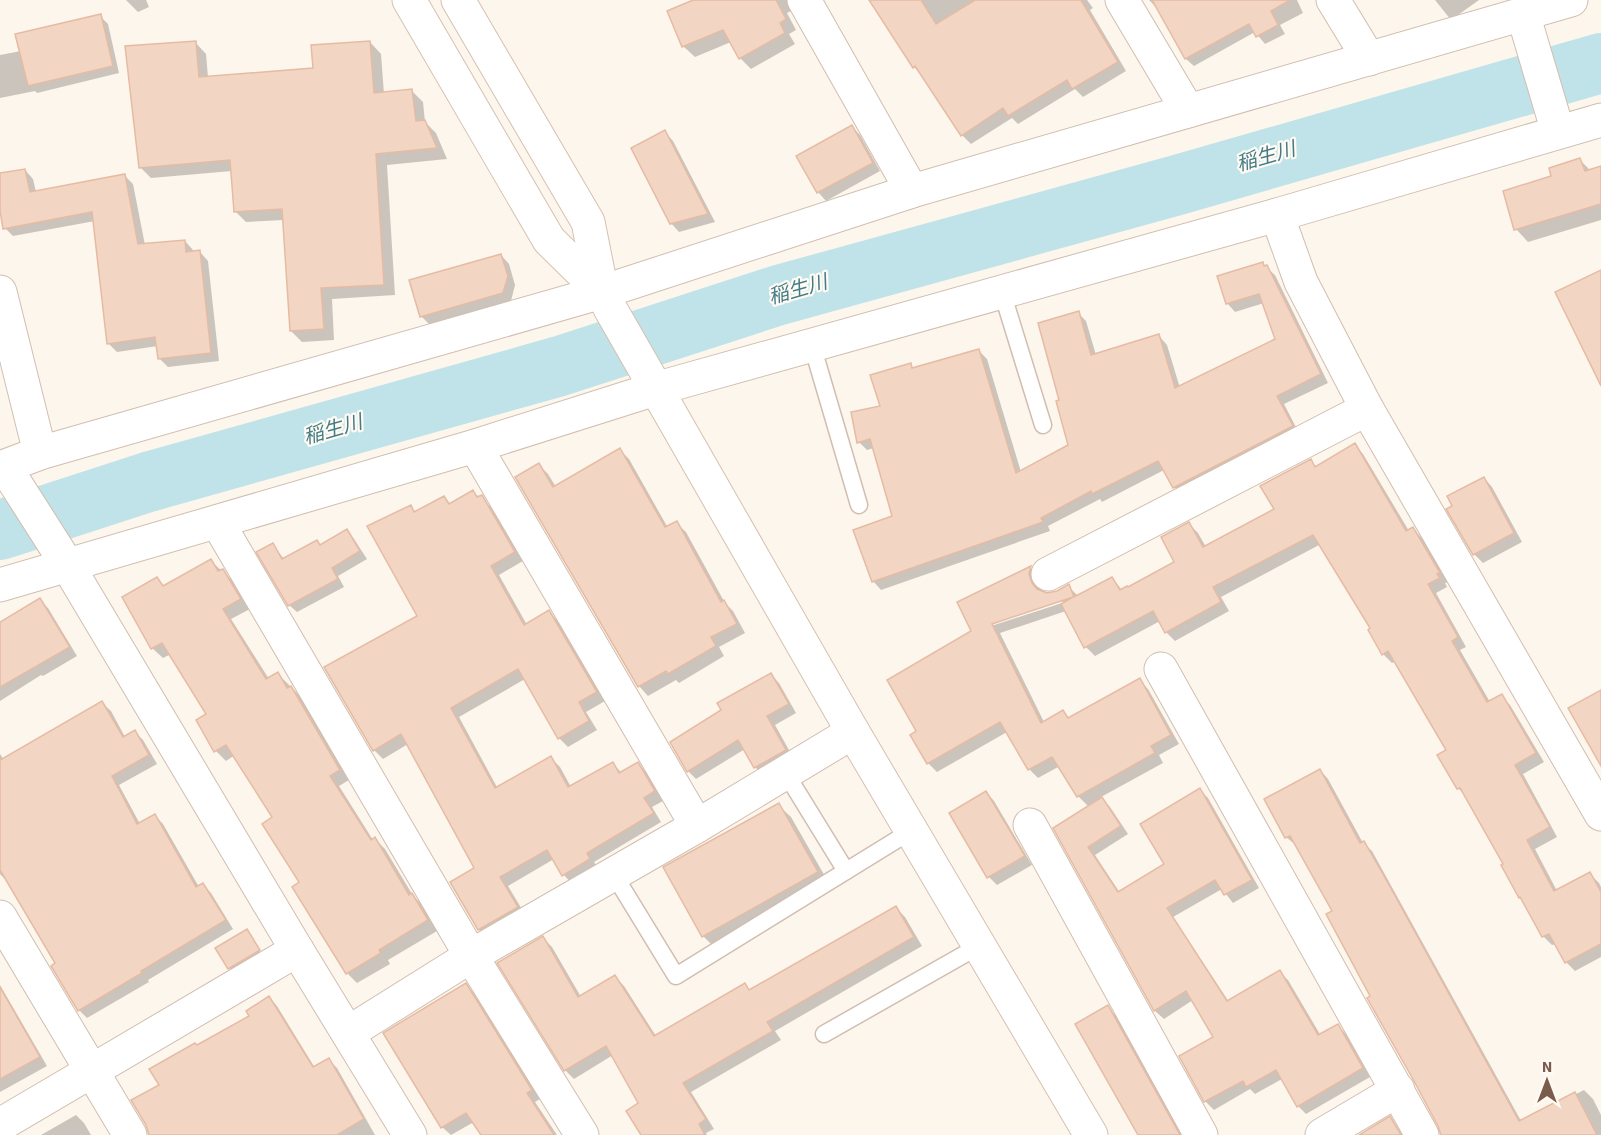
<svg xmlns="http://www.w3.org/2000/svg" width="1601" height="1135" font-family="'Source Sans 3','Noto Sans JP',sans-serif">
	<rect width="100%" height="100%" fill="#fdf6ec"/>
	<g fill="#0003" fill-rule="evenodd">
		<polygon points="126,0 146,0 149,7 138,12"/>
		<polygon points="696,0 789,0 793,10 787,13 796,30 789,34 795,44 751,69 740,58 731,42 695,57 684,47 669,12"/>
		<polygon points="871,0 1087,0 1093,8 1090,10 1126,71 1083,97 1075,89 1018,124 1012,118 971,144 962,135 923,76 914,67"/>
		<polygon points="1149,0 1297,0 1303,13 1280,25 1285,34 1265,44 1255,32 1194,66 1186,59 1158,9"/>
		<polygon points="1435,0 1479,0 1451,20"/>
		<polygon points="100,16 108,24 119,73 37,93 35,91 0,98 0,55 21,51"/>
		<polygon points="195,42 206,54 208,77 315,70 370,42 381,54 384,94 412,91 423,102 425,122 436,133 447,159 387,165 395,295 332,299 334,340 302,342 291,331 284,220 246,222 235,211 232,171 151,178 140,167"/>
		<polygon points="852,127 860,135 880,171 826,201 818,192"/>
		<polygon points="665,132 673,141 715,222 679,232 671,223"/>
		<polygon points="1580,160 1591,171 1601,168 1601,220 1528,242 1516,229 1553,177"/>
		<polygon points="25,170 33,179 36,192 124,175 133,184 145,245 185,241 193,250 193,253 200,252 208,261 219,361 168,367 159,358 158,346 117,352 108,343 95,221 13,236 5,228 0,203 0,175"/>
		<polygon points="501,255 509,264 515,285 511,301 430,325 421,316"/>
		<polygon points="1262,264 1275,275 1328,383 1284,404 1300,435 1183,496 1174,487 1164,470 1102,502 1100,499 1048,526 1050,531 881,590 873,581 894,517 874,448 867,450 859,442 910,365 914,369 979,351 987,359 1021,472 1070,446 1061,401 1078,313 1086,321 1096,355 1159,336 1167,345 1180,388 1276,340 1264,303 1235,312 1227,303"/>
		<path d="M1354 445 1363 454 1409 531 1413 529 1422 538 1448 582 1445 583 1447 587 1436 593 1466 647 1460 650 1490 702 1501 696 1510 705 1544 762 1523 774 1557 837 1535 849 1557 891 1590 874 1599 883 1601 887V957L1575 971 1566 962 1556 944 1552 945 1543 936 1525 902 1520 897 1503 866 1505 865 1467 797 1459 789 1439 755 1448 751 1396 661 1392 663 1383 654 1372 629 1321 544 1221 597 1229 611 1175 641 1166 632 1160 621 1095 656 1086 647 1066 611 1000 633 1044 722 1063 712 1070 719 1139 680 1148 689 1179 744 1159 755 1163 763 1101 797 1110 807 1128 834 1095 855 1120 893 1166 865 1200 790 1208 798 1259 888 1233 903 1222 889 1173 917 1229 1002 1279 972 1288 980 1321 1036 1338 1026 1346 1034 1370 1077 1306 1114 1298 1106 1282 1079 1255 1094 1250 1089 1214 1110 1206 1102 1181 1057 1215 1037 1193 1000 1164 1019 1155 1011 1055 828 1089 807 1078 796 1060 766 1038 778 1029 769 1007 732 937 772 928 763 912 735 918 731 973 632 959 603 1031 568 1040 577 1038 584 1040 592 1046 594 1057 592 1068 586 1078 596 1112 578 1122 590 1176 562 1189 524 1198 533 1206 547 1276 510 1310 461 1317 467ZM1057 601 1065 602 985 628 984 625Z"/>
		<polygon points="620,450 629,459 668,528 676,523 686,532 725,603 733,611 745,633 719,647 724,656 679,683 676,680 648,696 639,686 539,465 548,474 556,487"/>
		<polygon points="1484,478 1492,487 1522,542 1483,563 1474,554"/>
		<polygon points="473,492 490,506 523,561 499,575 527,625 549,612 558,621 605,701 586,712 597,730 568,747 559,738 525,679 459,717 498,789 551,758 560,767 571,787 613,764 622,773 638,764 646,772 663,801 652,807 661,822 594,862 598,868 572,884 564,875 554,859 508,886 526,916 488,938 479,930 452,883 476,869 408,744 383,759 374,750 419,616 410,506 416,512 444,498 451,504"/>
		<polygon points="346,531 354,539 367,559 338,576 344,587 297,612 289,605 273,545 284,559 321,546"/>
		<polygon points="211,561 233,581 250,609 231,619 269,679 278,674 301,697 349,780 339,786 373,840 375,839 385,849 412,894 422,905 437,931 388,960 390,964 357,983 347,973 301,883 274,818 235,755 226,761 216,751 208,715 171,654 163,658 152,648 157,579 165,587"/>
		<polygon points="39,600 48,608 77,656 43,676 41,675 0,701 0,633"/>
		<polygon points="770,674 779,683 796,713 775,725 794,759 764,776 755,767 745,749 696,779 688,771 723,711"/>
		<polygon points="102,703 111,711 125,737 135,732 143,740 157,764 119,785 140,824 155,816 163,824 199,887 203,885 211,893 233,929 148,980 149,982 87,1018 79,1010 57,963 7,881 0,874 0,754 4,760"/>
		<polygon points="1320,770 1328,779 1363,843 1372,851 1520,1119 1523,1121 1584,1090 1593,1099 1601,1115 1601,1135 1442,1135 1440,1125 1372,997 1334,911 1297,846 1286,837"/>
		<polygon points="986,792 994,801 1032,865 997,885 989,877"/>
		<polygon points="778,805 791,817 830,885 716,949 703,936"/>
		<polygon points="896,908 905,917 922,946 775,1031 781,1040 691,1092 714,1129 706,1133 707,1135 642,1135 640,1104 613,1055 574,1079 565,1070 543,938 552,947 581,997 615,977 624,986 656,1036 745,985 750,991"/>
		<polygon points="247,931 262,955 233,972 229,968"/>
		<polygon points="0,985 47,1066 0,1092"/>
		<polygon points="466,985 475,994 540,1099 535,1102 557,1135 483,1135 474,1122 451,1135 442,1127"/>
		<polygon points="269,998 277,1006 315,1068 329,1060 337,1068 375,1135 150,1135 161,1086 197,1046 251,1017"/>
		<polygon points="1108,1007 1116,1016 1182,1135 1140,1135"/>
		<polygon points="76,1115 84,1123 91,1135 41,1135"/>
		<polygon points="1390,1118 1403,1135 1361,1135"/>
	</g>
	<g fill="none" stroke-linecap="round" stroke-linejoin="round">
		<polyline stroke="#bfe3e8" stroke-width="60" points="0,530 148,482 560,366 779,295 1181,184 1601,63"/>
	</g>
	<g fill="#f3d5c3" stroke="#e6bba3" stroke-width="1.5">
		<polygon points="693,0 776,0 786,19 780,23 785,33 739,59 723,30 682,47 667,11"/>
		<polygon points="869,0 921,0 936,24 975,0 1081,0 1118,62 1072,89 1067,80 1008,116 1003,108 961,136 915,66 913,68"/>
		<polygon points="1152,0 1290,0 1271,11 1278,25 1256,37 1249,24 1185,59"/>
		<polygon points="101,14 113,66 28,86 15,34"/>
		<polygon points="196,41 199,77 313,68 311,45 370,41 374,93 412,89 416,121 425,120 437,148 376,154 384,285 321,288 324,329 290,331 282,209 234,212 230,160 139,168 125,46"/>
		<polygon points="852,125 873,163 817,193 796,156"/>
		<polygon points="665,130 708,214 670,224 631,148"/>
		<polygon points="1580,158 1585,171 1601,166 1601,204 1514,230 1503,191 1551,176 1549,168"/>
		<polygon points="25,169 30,192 125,174 138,244 185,240 186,252 200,250 211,353 158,359 155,337 107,344 92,212 3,229 0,211 0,173"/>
		<polygon points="501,254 508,276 503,293 420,317 409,280"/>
		<polygon points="1263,262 1264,266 1267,265 1321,374 1277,396 1293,426 1173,488 1158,461 1092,494 1091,491 1041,518 1043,522 872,582 853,530 892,516 870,439 857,443 851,412 880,406 870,375 911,363 912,368 979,349 1016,473 1068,445 1056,401 1059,400 1038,323 1079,311 1091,355 1159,334 1175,388 1275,339 1259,294 1226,304 1217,276"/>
		<polygon points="1601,270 1601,386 1555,292"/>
		<polygon points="1355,443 1406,531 1413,527 1440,573 1437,574 1440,578 1428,584 1458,637 1452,641 1487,702 1502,694 1536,753 1515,765 1550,827 1527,840 1554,891 1590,872 1601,892 1601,944 1565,963 1549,934 1542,937 1520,897 1519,898 1501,865 1503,864 1460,788 1457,789 1437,755 1446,750 1388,651 1382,655 1368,630 1370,628 1313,535 1213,587 1221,602 1165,633 1153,611 1084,648 1061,604 1073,597 992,624 1041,723 1063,710 1068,718 1140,678 1171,735 1151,746 1155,753 1077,797 1052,757 1028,770 1000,722 927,764 910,735 916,731 887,680 971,631 957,602 1031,566 1029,574 1032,583 1037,589 1047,593 1057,591 1069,584 1074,597 1112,577 1120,590 1127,586 1128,587 1174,562 1161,537 1189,522 1203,547 1274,509 1260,486 1311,459 1315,467"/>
		<polygon points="620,448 665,527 677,521 721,602 724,600 737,624 711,637 716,646 668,674 666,671 638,687 515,477 539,463 553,487"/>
		<polygon points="1484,477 1514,533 1473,555 1446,509 1452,506 1447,496"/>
		<polygon points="473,490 477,497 482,495 515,552 491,566 524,625 549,610 597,692 579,702 589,721 558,739 518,669 451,708 495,788 551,756 568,787 613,762 619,773 638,762 655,791 644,798 654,813 587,853 590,859 562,876 547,850 500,877 518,907 478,930 450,882 474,868 401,734 373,751 324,667 417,616 367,526 411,505 414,512 444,496 449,504"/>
		<polygon points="347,529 360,551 332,568 338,579 288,606 256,552 273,543 282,559 317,540 320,545"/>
		<polygon points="211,559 218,571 223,569 241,599 223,609 266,679 278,672 287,688 291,686 340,770 330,776 371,840 375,837 409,895 412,893 428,920 379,950 381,953 346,974 292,887 299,882 262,824 272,817 226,745 214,752 196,720 206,714 162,643 151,649 122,597 157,577 163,586"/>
		<polygon points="40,598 70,647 0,687 0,622"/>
		<polygon points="771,673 789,704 767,716 786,750 754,768 738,740 687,772 670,742 721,710 717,703"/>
		<polygon points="1601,690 1601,766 1568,708"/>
		<polygon points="102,701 123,737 135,730 149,755 112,776 137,824 155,814 196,887 203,883 226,920 141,971 142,973 78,1011 51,966 55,963 0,870 0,760"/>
		<polygon points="1320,769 1360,843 1364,841 1388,883 1519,1121 1575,1092 1597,1135 1441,1135 1438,1126 1414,1081 1367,998 1370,996 1326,914 1332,911 1290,836 1285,838 1264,799"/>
		<polygon points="1200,788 1252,880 1224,895 1215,880 1167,908 1227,1001 1280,970 1318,1035 1338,1024 1363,1068 1297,1107 1276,1070 1246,1087 1243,1081 1204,1102 1179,1056 1213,1037 1186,991 1154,1011 1053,828 1102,797 1121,826 1088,847 1118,892 1164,864 1140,824"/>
		<polygon points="986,791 1025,856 987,878 949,813"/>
		<polygon points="779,803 818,872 702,937 663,867"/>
		<polygon points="896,906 914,937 767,1022 773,1031 683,1083 706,1119 699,1124 705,1135 641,1135 626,1111 638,1103 606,1046 564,1071 497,963 543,936 578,997 615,975 654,1036 745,983 749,990"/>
		<polygon points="247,929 260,950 228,969 215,948"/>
		<polygon points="466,983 532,1090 527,1093 554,1135 481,1135 466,1113 441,1128 383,1033"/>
		<polygon points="0,987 40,1057 0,1079"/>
		<polygon points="269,996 313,1067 329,1058 364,1119 337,1135 149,1135 146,1125 131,1100 159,1085 149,1069 195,1043 197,1045 249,1016 246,1011"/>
		<polygon points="1108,1005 1180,1135 1138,1135 1075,1024"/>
		<polygon points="1390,1116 1401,1135 1359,1135"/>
	</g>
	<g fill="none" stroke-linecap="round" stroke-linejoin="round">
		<defs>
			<g id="lane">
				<polyline points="1002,292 1043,425"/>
				<polyline points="812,345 859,505"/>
				<polyline points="785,772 846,871"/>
				<polyline points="613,873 676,976 911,831"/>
				<polyline points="824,1034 979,946"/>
			</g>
			<g id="street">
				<polyline points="804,0 912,191"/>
				<polyline points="1122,0 1188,111"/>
				<polyline points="1333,0 1369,59"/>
				<polyline points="1523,14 1558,132"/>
				<polyline points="1277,215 1301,282 1367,409 1601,814"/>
				<polyline points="0,292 40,453"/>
				<polyline points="475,446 697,826"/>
				<polyline points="5,467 68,566 297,950 410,1135"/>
				<polyline points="0,468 40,453 602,292 912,191 1571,0"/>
				<polyline points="218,523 471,956 582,1135"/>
				<polyline points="1048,574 1367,409"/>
				<polyline points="0,585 475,446 655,389 1277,215 1601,120"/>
				<polyline points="1161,669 1422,1135"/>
				<polyline points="1030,825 1201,1135"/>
				<polyline points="0,917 130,1135"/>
				<polyline points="348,1033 471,956 697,826 853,732"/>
				<polyline points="0,1125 297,950"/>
				<polyline points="1322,1135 1398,1090"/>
			</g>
			<g id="secondary">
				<polyline points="409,0 549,240 602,292"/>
				<polyline points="458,0 588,222 602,292 611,310 853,732 1091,1135"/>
			</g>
		</defs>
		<use href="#lane" stroke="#d1beb0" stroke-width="19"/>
		<use href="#street" stroke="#d1beb0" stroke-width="35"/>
		<use href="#secondary" stroke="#d6c0b0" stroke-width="35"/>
		<use href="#lane" stroke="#fff" stroke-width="16"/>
		<use href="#street" stroke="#fff" stroke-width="33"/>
		<use href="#secondary" stroke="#fff" stroke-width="33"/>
	</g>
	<g text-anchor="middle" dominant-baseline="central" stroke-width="4.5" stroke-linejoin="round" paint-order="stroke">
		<g font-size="20" font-style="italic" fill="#437c86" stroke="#fffaf3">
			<text transform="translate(1266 157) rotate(-16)">稲生川</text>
			<text transform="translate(798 290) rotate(-16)">稲生川</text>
			<text transform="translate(333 430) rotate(-16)">稲生川</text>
		</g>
	</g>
	<g transform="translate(1547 1081)" stroke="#fffaf3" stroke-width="4.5" paint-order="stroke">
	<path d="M0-4.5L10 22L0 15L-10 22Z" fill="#7a5c4d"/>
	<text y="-9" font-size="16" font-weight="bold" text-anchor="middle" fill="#7a5c4d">N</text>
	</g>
</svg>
